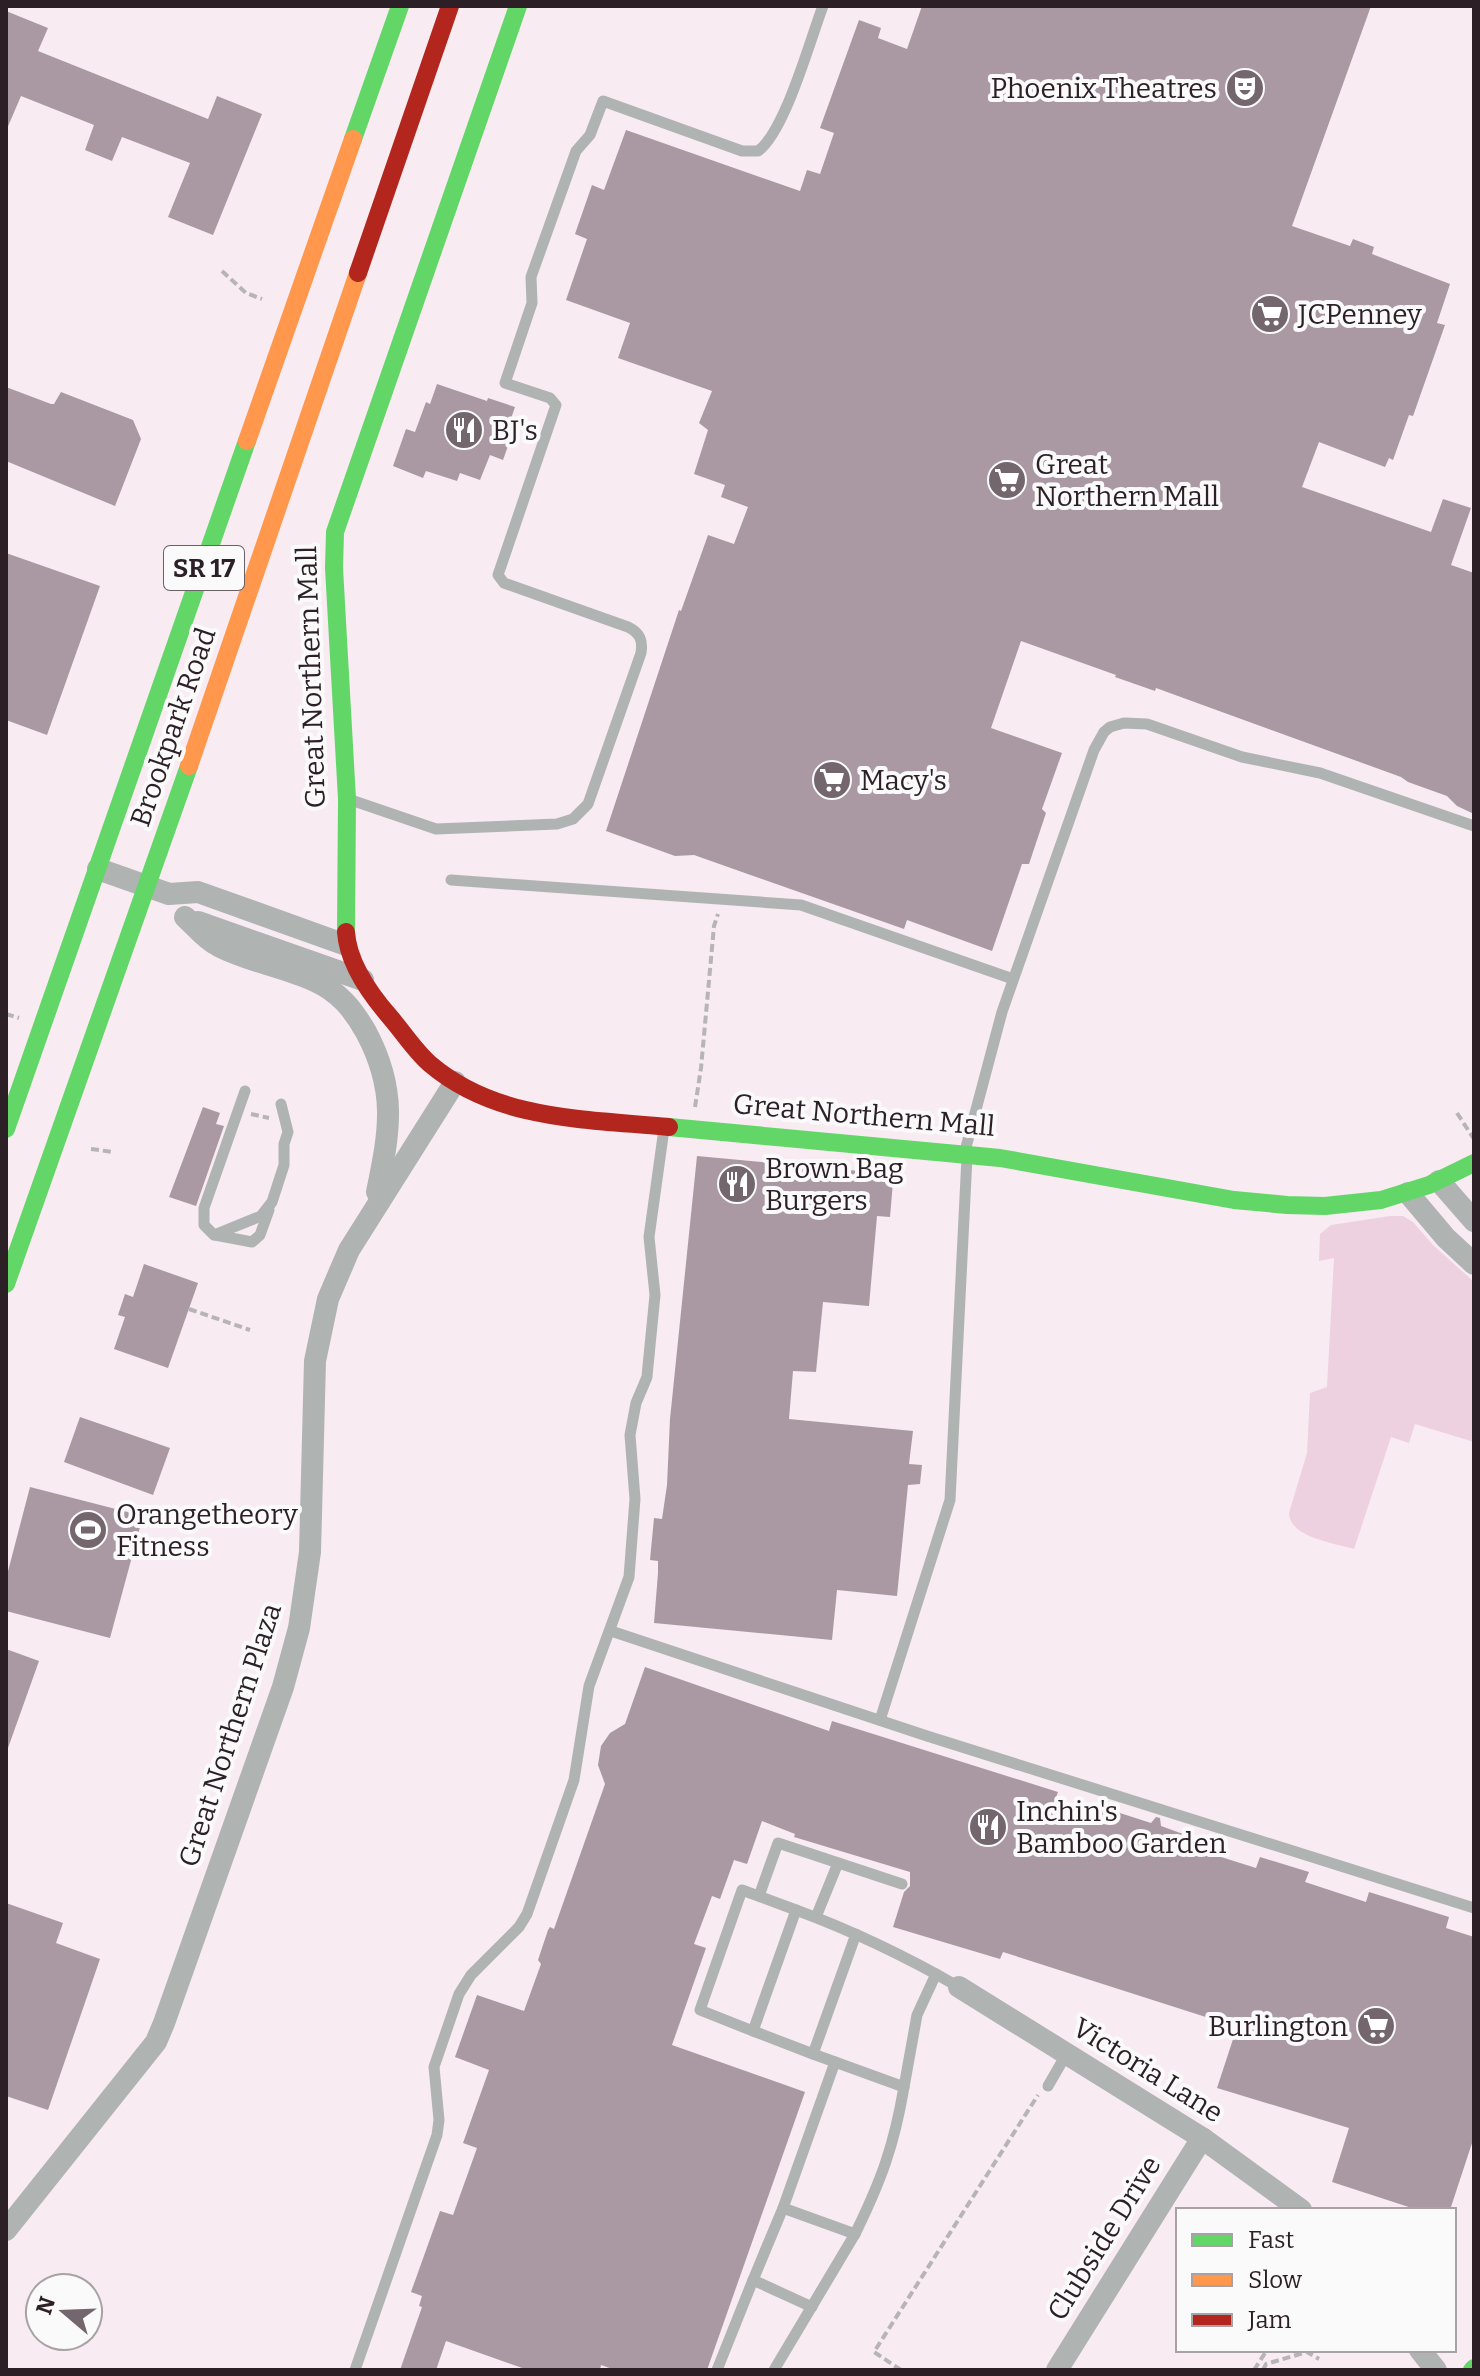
<svg xmlns="http://www.w3.org/2000/svg" width="1480" height="2376" font-family="Bitter,serif">
	<rect width="100%" height="100%" fill="#f8ebf2"/>
	<path fill="#eed1e0" d="M1390 1216H1403L1413 1222 1433 1245 1474 1282V1442L1415 1424 1409 1443 1391 1437 1354 1549C1335 1543 1290 1538 1289 1513L1307 1453 1310 1393 1327 1387 1334 1258 1319 1261 1320 1234 1331 1225Z"/>
	<g fill="#aa99a3">
		<polygon points="922,6 1371,6 1292,226 1350,246 1353,239 1374,247 1372,254 1450,284 1437,323 1445,325 1413,416 1409,415 1393,460 1389,458 1385,467 1319,442 1302,487 1431,532 1443,499 1471,508 1451,565 1474,573 1474,814 1457,806 1447,796 1408,782 1401,777 1156,688 1155,691 1115,677 1116,675 1021,641 991,728 1062,753 1042,809 1046,813 1029,864 1022,864 992,951 907,920 904,929 694,855 675,856 606,831 679,610 681,611 708,535 734,544 748,507 721,497 725,485 694,474 708,430 699,423 712,391 618,358 630,323 566,300 587,239 575,234 592,185 604,190 626,130 800,191 807,170 820,174 834,133 820,128 859,20 881,28 878,38 907,49"/>
		<polygon points="6,11 48,28 38,51 208,119 217,96 262,114 213,235 168,217 190,163 122,137 112,161 85,150 94,125 21,96 6,131"/>
		<polygon points="437,384 487,401 488,398 515,407 507,430 513,432 503,460 490,455 480,480 460,473 457,481 426,471 423,478 393,466 406,429 415,432 426,402 430,404"/>
		<polygon points="6,387 51,404 54,404 61,392 133,420 141,439 115,506 6,461"/>
		<polygon points="6,553 100,586 47,735 6,720"/>
		<polygon points="203,1107 220,1113 216,1124 224,1126 196,1206 169,1197"/>
		<polygon points="697,1156 881,1173 881,1181 893,1182 890,1217 877,1216 869,1306 823,1302 816,1372 793,1371 789,1419 913,1431 909,1464 922,1465 920,1484 908,1485 897,1596 837,1590 832,1640 654,1623 658,1573 658,1561 650,1560 654,1518 662,1519 667,1485 670,1419"/>
		<polygon points="144,1264 198,1283 168,1368 114,1349 125,1317 118,1315 125,1294 133,1297"/>
		<polygon points="80,1417 170,1448 153,1495 64,1462"/>
		<polygon points="30,1487 143,1516 110,1638 6,1611 6,1579"/>
		<polygon points="6,1649 39,1661 8,1748 6,1747"/>
		<polygon points="645,1667 829,1731 832,1721 1058,1792 1054,1803 1091,1815 1095,1805 1151,1823 1156,1817 1160,1818 1161,1826 1183,1834 1180,1844 1256,1868 1260,1857 1309,1872 1305,1882 1366,1902 1369,1892 1449,1917 1446,1928 1474,1937 1474,2137 1450,2210 1418,2210 1332,2182 1349,2128 1217,2088 1237,2027 1003,1952 1000,1959 893,1927 904,1892 910,1886 910,1872 794,1837 795,1834 762,1821 747,1864 734,1860 720,1899 712,1896 694,1944 706,1948 672,2045 805,2092 707,2370 615,2370 601,2365 600,2370 528,2370 446,2341 436,2370 400,2370 422,2307 419,2306 422,2296 411,2292 440,2211 453,2215 477,2148 463,2143 489,2070 455,2057 477,1995 524,2011 541,1964 538,1960 548,1930 550,1927 554,1929 605,1784 598,1765 601,1746 610,1733 625,1724"/>
		<polygon points="6,1903 63,1923 56,1943 100,1959 48,2110 6,2096"/>
	</g>
	<g fill="none" stroke-linecap="round" stroke-linejoin="round">
		<g stroke="#b7b4b6" stroke-width="4" stroke-dasharray="8 4" stroke-linecap="butt">
			<polyline points="222,271 246,293 262,299"/>
			<polyline points="6,1014 19,1018"/>
			<polyline points="695,1107 701,1068 714,926 718,914"/>
			<polyline points="1457,1113 1474,1139"/>
			<polyline points="251,1114 269,1118"/>
			<polyline points="91,1149 113,1152"/>
			<polyline points="189,1309 250,1330"/>
			<polyline points="901,2370 874,2352 1038,2095"/>
			<polyline points="1254,2370 1267,2350"/>
			<polyline points="1263,2370 1266,2364 1307,2352 1319,2359"/>
		</g>
		<g stroke="#afb4b2" stroke-width="11">
			<path d="M351 800 436 829 557 824 573 819 588 804 641 653C643 640 640 633 628 627L504 583 498 575 556 405 550 398 505 383 532 303 531 277 576 151 590 135 603 101 742 151H758C785 132 810 40 823 6"/>
			<polyline points="451,880 801,905 1013,979"/>
			<polyline points="245,1091 204,1208 204,1225 214,1235 261,1216 272,1202 284,1165 284,1144 288,1132 281,1104"/>
			<polyline points="965,1151 1002,1012 1094,750 1104,732 1110,727 1124,723 1147,724 1242,757 1320,773 1474,826"/>
			<polyline points="215,1235 252,1242 260,1235 269,1210"/>
			<polyline points="611,1631 927,1736 1474,1908"/>
			<polyline points="880,1720 950,1500 967,1157"/>
			<polyline points="759,1896 778,1843 902,1884"/>
			<polyline points="816,1917 838,1863"/>
			<path d="M856 1934 813 2054 753 2031 796 1910C853 1931 907 1957 959 1987"/>
			<polyline points="753,2031 700,2010 742,1890 796,1910"/>
			<polyline points="813,2054 904,2087 917,2015 936,1974"/>
			<path d="M835 2062 783 2208 855 2234C881 2181 894 2146 904 2087"/>
			<polyline points="1048,2086 1067,2053"/>
			<polyline points="783,2208 753,2280 812,2307"/>
			<polyline points="355,2370 437,2135 439,2120 434,2067 459,1994 471,1975 519,1927 527,1914 574,1780 589,1686 629,1577 635,1499 630,1435 636,1403 647,1377 648,1366 655,1295 649,1237 664,1129"/>
			<polyline points="717,2370 753,2280"/>
			<polyline points="774,2370 855,2234"/>
		</g>
		<g stroke="#afb4b2" stroke-width="22">
			<polyline points="98,869 169,894 198,892 346,945"/>
			<path d="M185 917C195 926 205 939 217 945 246 961 285 967 315 981 339 992 353 1009 366 1032 397 1090 390 1130 377 1192"/>
			<polyline points="198,922 363,980"/>
			<polyline points="1439,1181 1474,1221"/>
			<polyline points="1408,1193 1446,1238 1474,1264"/>
			<polyline points="959,1987 1202,2138 1301,2210"/>
			<polyline points="6,2230 156,2042 164,2023 283,1687 299,1628 310,1552 315,1361 328,1299 349,1250 455,1082"/>
			<polyline points="1420,2350 1436,2370"/>
			<polyline points="1057,2370 1202,2138"/>
		</g>
		<g stroke="#63d668" stroke-width="18">
			<polyline points="353,139 400,6"/>
			<polyline points="346,932 347,799 334,568 335,532 518,6"/>
			<polyline points="669,1127 1000,1158 1234,1200 1287,1205 1325,1206 1381,1200 1429,1185 1474,1163"/>
			<polyline points="6,1129 247,441"/>
			<polyline points="6,1284 189,766"/>
			<polyline points="1472,2370 1474,2368"/>
		</g>
		<g stroke="#ff974d" stroke-width="18">
			<polyline points="247,441 353,139"/>
			<polyline points="189,766 358,273"/>
		</g>
		<g stroke="#b3261e" stroke-width="18">
			<polyline points="358,273 450,6"/>
			<path d="M346 932C348 963 370 994 390 1017 403 1032 415 1051 430 1064 497 1121 586 1119 669 1127"/>
		</g>
	</g>
	<defs>
		<symbol id="theatre-disc" viewBox="-11 -11 22 22"><circle r="9.5" fill="#73666d" stroke="#fafafa"/><path d="M-5-5.5Q0-4 5-5.5V0Q5 5 0 6Q-5 5-5 0ZM-3.3-2.5H-1v1.5H-3.3ZM1-2.5H3.3v1.5H1ZM-2.8 1Q0 5.5 2.8 1Z" fill="#fff"/></symbol>
		<symbol id="supermarket-disc" viewBox="-11 -11 22 22"><circle r="9.5" fill="#73666d" stroke="#fafafa"/><path d="M-6-5.5h2.5l.6 2H6L4.5 2H-2.5L-4.4-4H-6ZM-1.5 3.2a1.3 1.3 0 1 0 .1 0ZM3 3.2a1.3 1.3 0 1 0 .1 0Z" fill="#fff"/></symbol>
		<symbol id="restaurant-disc" viewBox="-11 -11 22 22"><circle r="9.5" fill="#73666d" stroke="#fafafa"/><path d="M-5-6h1v4h1v-4h1v4h1v-4h1v5L-1.5 .5V6h-2V.5L-5-1ZM5-6V6H3V1.5H1.5Q1.5-4 5-6Z" fill="#fff"/></symbol>
		<symbol id="stadium-disc" viewBox="-11 -11 22 22"><circle r="9.5" fill="#73666d" stroke="#fafafa"/><path d="M0-5a6.5 5 0 1 0 0 10a6.5 5 0 1 0 0-10ZM-3.5-1.8h7v3.6h-7Z" fill="#fff"/></symbol>
	</defs>
	<g fill-rule="evenodd">
		<use href="#theatre-disc" x="1223" y="66" width="44" height="44"/>
		<use href="#supermarket-disc" x="1248" y="292" width="44" height="44"/>
		<use href="#restaurant-disc" x="442" y="408" width="44" height="44"/>
		<use href="#supermarket-disc" x="985" y="458" width="44" height="44"/>
		<use href="#supermarket-disc" x="810" y="758" width="44" height="44"/>
		<use href="#restaurant-disc" x="715" y="1162" width="44" height="44"/>
		<use href="#stadium-disc" x="66" y="1508" width="44" height="44"/>
		<use href="#restaurant-disc" x="966" y="1805" width="44" height="44"/>
		<use href="#supermarket-disc" x="1354" y="2004" width="44" height="44"/>
	</g>
	<g text-anchor="middle" dominant-baseline="central" stroke-width="8" stroke-linejoin="round" paint-order="stroke">
		<rect fill="#fafafa" stroke="#6a6166" stroke-width="2" x="164" y="546" width="80" height="44" rx="6"/>
		<g font-size="26" font-weight="bold" fill="#2c1f26">
			<text x="204" y="568">SR 17</text>
		</g>
		<g font-size="28" fill="#2c1f26" stroke="#fafafa" text-anchor="start">
			<text x="1217" y="88" text-anchor="end">Phoenix Theatres</text>
			<text x="1298" y="314">JCPenney</text>
			<text x="492" y="430">BJ's</text>
			<text x="1035" y="464">Great<tspan x="1035" dy="32">Northern Mall</tspan></text>
			<text x="860" y="780">Macy's</text>
			<text x="765" y="1168">Brown Bag<tspan x="765" dy="32">Burgers</tspan></text>
			<text x="116" y="1514">Orangetheory<tspan x="116" dy="32">Fitness</tspan></text>
			<text x="1016" y="1811">Inchin's<tspan x="1016" dy="32">Bamboo Garden</tspan></text>
			<text x="1348" y="2026" text-anchor="end">Burlington</text>
		</g>
		<g font-size="28" fill="#2c1f26" stroke="#fafafa">
			<text transform="translate(311 677) rotate(-92)">Great Northern Mall</text>
			<text transform="translate(173 727) rotate(-71)">Brookpark Road</text>
			<text transform="translate(864 1115) rotate(5)">Great Northern Mall</text>
			<text transform="translate(230 1735) rotate(-72)">Great Northern Plaza</text>
			<text transform="translate(1148 2070) rotate(32)">Victoria Lane</text>
			<text transform="translate(1104 2238) rotate(-58)">Clubside Drive</text>
		</g>
	</g>
	<rect width="1480" height="2376" fill="none" stroke="#2c1f26" stroke-width="16"/>
	<rect x="1176" y="2208" width="280" height="144" fill="#fafafa" stroke="#a8a2a5" stroke-width="2"/>
	<rect x="1192" y="2234" width="40" height="12" fill="#63d668" stroke="#a8a2a5" stroke-width="2"/>
	<text x="1248" y="2248" font-size="24" fill="#2c1f26">Fast</text>
	<rect x="1192" y="2274" width="40" height="12" fill="#ff974d" stroke="#a8a2a5" stroke-width="2"/>
	<text x="1248" y="2288" font-size="24" fill="#2c1f26">Slow</text>
	<rect x="1192" y="2314" width="40" height="12" fill="#b3261e" stroke="#a8a2a5" stroke-width="2"/>
	<text x="1248" y="2328" font-size="24" fill="#2c1f26">Jam</text>
	<g transform="translate(64 2312) rotate(289)"><circle r="38" fill="#fafafa" stroke="#a8a2a5" stroke-width="2"/>
	<path d="M0-6L14 30L0 20L-14 30Z" fill="#73666d"/>
	<text y="-12" font-size="22" font-weight="bold" text-anchor="middle" fill="#2c1f26">N</text>
	</g>
</svg>
